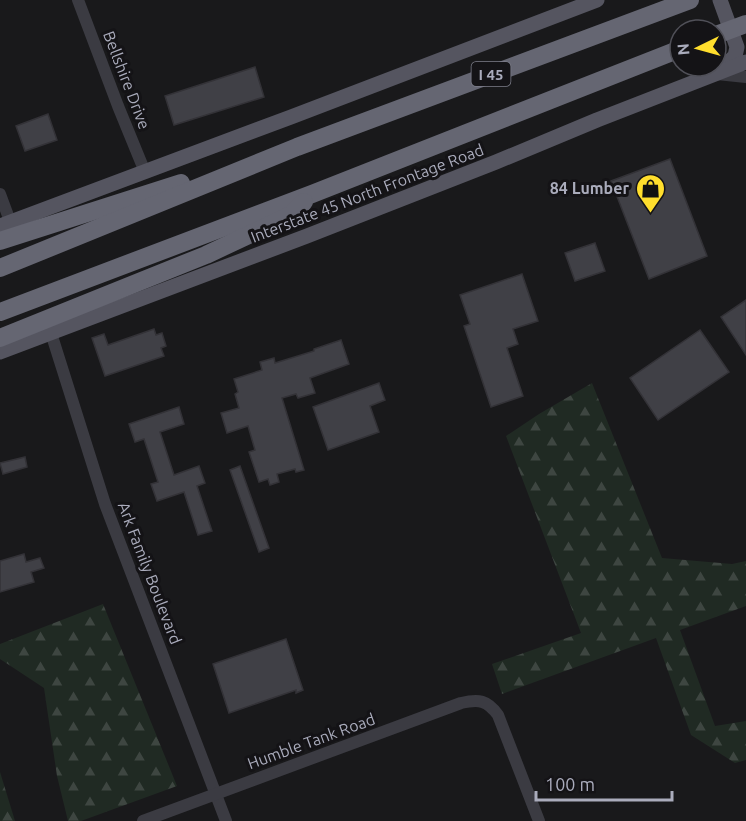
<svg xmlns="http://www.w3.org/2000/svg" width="746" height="821" font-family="Ubuntu,sans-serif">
	<defs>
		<pattern id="forest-firs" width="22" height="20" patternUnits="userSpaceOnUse" patternTransform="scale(1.5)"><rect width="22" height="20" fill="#202a23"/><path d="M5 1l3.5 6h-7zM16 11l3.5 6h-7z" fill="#3e4641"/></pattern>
	</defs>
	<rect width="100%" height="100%" fill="#19191b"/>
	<g fill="url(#forest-firs)">
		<polygon points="592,383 662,558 732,564 746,561 746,606 680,630 715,726 746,721 746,760 735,763 691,735 656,638 502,694 492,664 581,633 506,436 539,414"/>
		<polygon points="103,604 177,786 81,821 68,821 57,776 44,688 0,659 0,644"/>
		<polygon points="0,772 15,821 0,821"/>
	</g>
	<g fill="#404046" stroke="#333237" stroke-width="1.5">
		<polygon points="255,67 264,97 174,125 165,96"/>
		<polygon points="48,114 57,140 25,151 16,126"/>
		<polygon points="670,159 707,256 649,279 611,181"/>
		<polygon points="595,243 605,271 575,281 565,253"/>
		<polygon points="522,274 538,321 513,329 518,344 507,348 523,396 491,407 464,326 470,324 460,295"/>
		<polygon points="746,300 746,355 721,317"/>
		<polygon points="154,329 156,335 162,333 166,346 161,348 164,356 105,376 92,338 104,334 108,345"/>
		<polygon points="700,330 729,372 658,420 630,378"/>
		<polygon points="341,340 349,364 310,378 315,393 298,398 296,394 282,398 304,470 296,472 295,469 277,474 279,482 270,485 268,479 259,482 249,452 255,450 248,426 227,433 221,413 239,408 235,394 238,392 234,379 262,370 260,362 274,358 275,363 314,351 314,349"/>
		<polygon points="379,383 385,400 370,406 379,432 328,450 313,407"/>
		<polygon points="179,407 184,424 160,432 174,475 199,466 205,483 197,486 212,531 198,535 184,492 157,501 151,484 158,482 144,439 135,442 129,424"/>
		<polygon points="25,457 27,467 3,474 0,463"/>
		<polygon points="240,466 269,548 259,552 230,470"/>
		<polygon points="24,554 26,562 40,558 44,568 31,572 34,582 0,592 0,561"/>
		<polygon points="286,639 303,690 296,693 296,690 229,713 213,664"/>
	</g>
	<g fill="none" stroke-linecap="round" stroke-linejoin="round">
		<g stroke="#3b3b42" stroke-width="12">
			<polyline points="78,0 118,106 145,172"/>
			<polyline points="717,74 746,77"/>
			<polyline points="0,194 10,221"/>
			<polyline points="51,333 105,504 226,821"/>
			<path d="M143 821 461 703C479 699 487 700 498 715L539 821"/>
		</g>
		<g stroke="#555560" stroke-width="15">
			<polyline points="720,70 735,56 737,47 720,0"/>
			<polyline points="0,226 291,117 597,0"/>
			<polyline points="0,352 307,236 496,162 597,120 746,62"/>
		</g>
		<g stroke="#656672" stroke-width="18">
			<polyline points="0,241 181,183"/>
			<polyline points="0,268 297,147 690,0"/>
			<polyline points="0,312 312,194 680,49"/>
			<polyline points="0,338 206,255 291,215 304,202"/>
		</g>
		<polyline stroke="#656672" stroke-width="18" points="716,35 746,24"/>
	</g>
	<defs>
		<symbol id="shop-pin" viewBox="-11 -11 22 30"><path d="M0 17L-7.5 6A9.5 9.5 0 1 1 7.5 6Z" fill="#ffde2d" stroke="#141316"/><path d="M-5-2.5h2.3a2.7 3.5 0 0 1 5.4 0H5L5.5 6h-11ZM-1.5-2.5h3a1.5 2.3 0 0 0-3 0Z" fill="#111"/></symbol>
	</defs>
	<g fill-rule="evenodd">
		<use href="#shop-pin" x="634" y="172" width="33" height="45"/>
	</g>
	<g text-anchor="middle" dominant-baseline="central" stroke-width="6" stroke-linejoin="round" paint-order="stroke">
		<rect fill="#141316" stroke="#7d7e8a" stroke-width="1.5" x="471.5" y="62" width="39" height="24" rx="4.5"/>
		<g font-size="15" font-weight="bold" fill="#aaacbc">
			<text x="491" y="74">I 45</text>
		</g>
		<g font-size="16" fill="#aaacbc" stroke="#141316">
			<text transform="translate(127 80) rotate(69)">Bellshire Drive</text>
			<text transform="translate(367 193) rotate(-21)">Interstate 45 North Frontage Road</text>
			<text transform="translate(150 573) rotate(69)">Ark Family Boulevard</text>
			<text transform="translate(311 741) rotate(-20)">Humble Tank Road</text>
		</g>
		<g font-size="16" font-weight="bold" fill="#aaacbc" stroke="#141316" text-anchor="end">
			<text x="629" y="188">84 Lumber</text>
		</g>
	</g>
	<g transform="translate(698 48) rotate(265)"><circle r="28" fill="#141316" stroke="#505058" stroke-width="1.5"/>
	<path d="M0-4.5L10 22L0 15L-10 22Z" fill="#ffde2d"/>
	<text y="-9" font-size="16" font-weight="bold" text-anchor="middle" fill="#aaacbc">N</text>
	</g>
	<path d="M536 791v9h136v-9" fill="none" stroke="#aaacbc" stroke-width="3"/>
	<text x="545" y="791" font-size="18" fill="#aaacbc" stroke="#141316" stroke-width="4.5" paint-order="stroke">100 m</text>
</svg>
